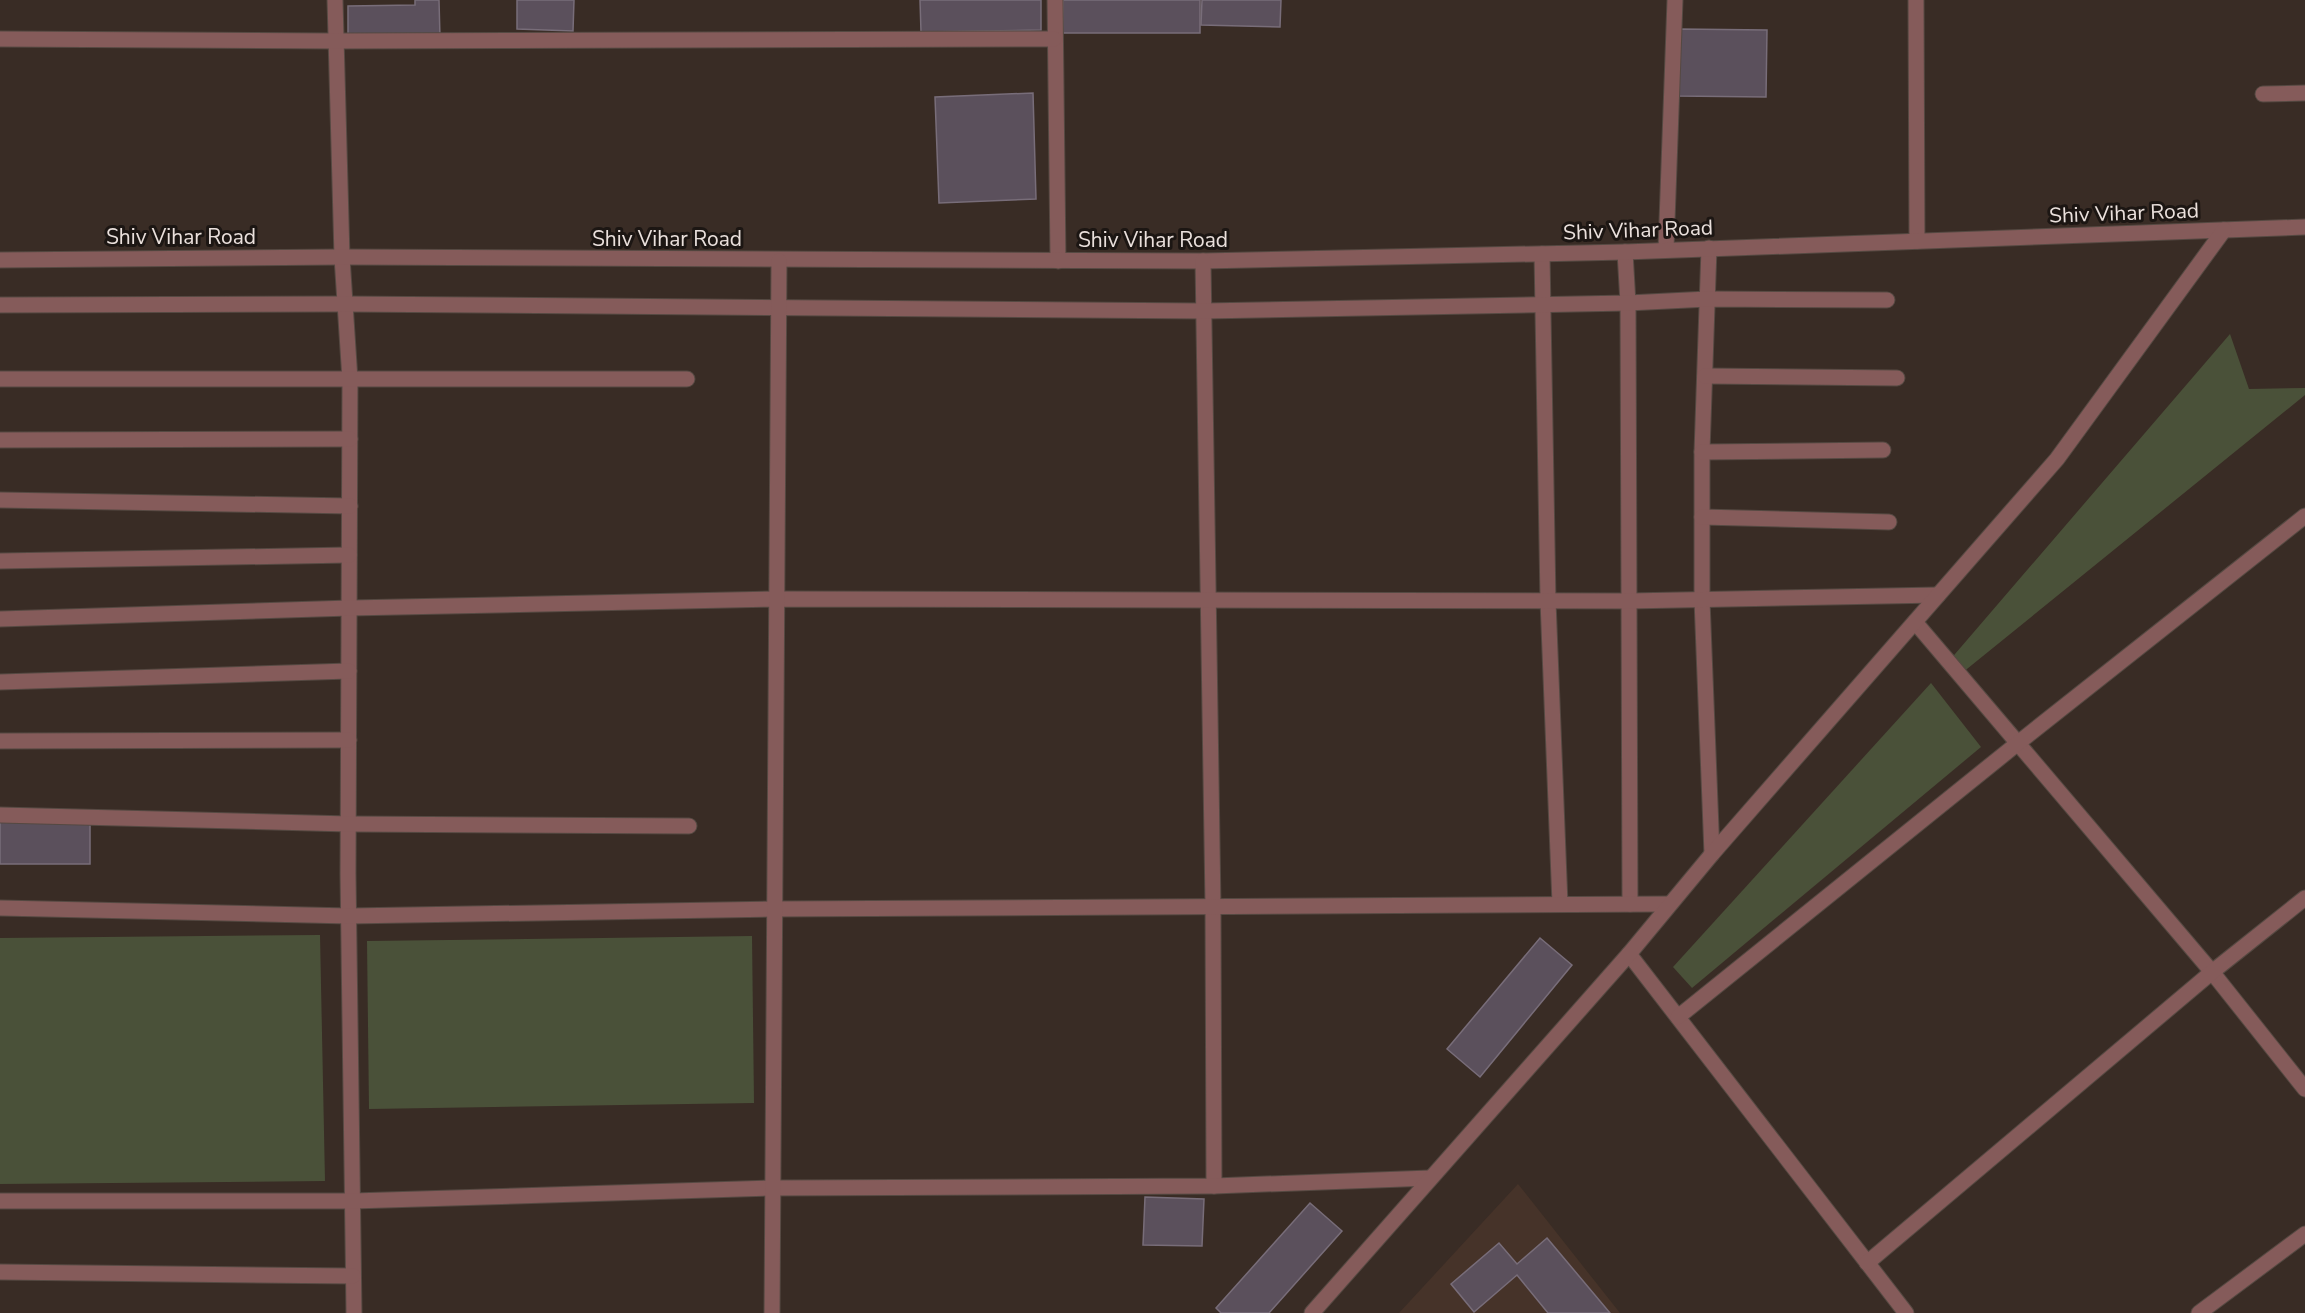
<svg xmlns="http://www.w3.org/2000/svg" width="2305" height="1313" font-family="'Nunito Sans',sans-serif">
	<rect width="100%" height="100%" fill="#392c25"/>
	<polygon fill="#463329" points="1518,1184 1620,1313 1399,1313"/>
	<g fill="#4a5139">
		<polygon points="2230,334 2249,389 2305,388 2305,395 1962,673 1949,661"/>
		<polygon points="1931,683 1981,747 1692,988 1673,967"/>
		<polygon points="320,935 325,1181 0,1184 0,938"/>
		<polygon points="752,936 754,1103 369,1109 367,941"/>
	</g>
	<g fill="#5b505c" stroke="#786d79" stroke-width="1.5">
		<polygon points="415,0 439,0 440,38 348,39 348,6 415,5"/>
		<polygon points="517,0 574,0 573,31 517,29"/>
		<polygon points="920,0 1041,0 1041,30 921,32"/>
		<rect x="1063" y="0" width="137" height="33"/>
		<polygon points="1202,0 1281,0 1280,27 1201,25"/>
		<polygon points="1679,29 1767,30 1766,97 1678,96"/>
		<polygon points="1033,93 1036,199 939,203 935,97"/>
		<rect x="0" y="818" width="90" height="46"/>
		<polygon points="1540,938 1572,965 1480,1077 1447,1049"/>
		<polygon points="1145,1197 1204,1199 1202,1246 1143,1245"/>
		<polygon points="1310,1203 1342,1231 1269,1313 1221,1313 1216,1308"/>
		<polygon points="1547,1238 1610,1313 1548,1313 1517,1275 1474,1312 1451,1284 1499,1243 1517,1264"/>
	</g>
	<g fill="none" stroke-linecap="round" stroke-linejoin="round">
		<defs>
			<g id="minor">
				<polyline points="335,0 342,257 350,380 348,874 354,1313"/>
				<polyline points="1055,0 1058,261"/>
				<polyline points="1916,0 1917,241"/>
				<polyline points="0,39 335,41 1054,39"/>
				<polyline points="2263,94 2305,93"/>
				<polyline points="1709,248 1702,452 1702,600 1712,854"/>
				<polyline points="1666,249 1675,0"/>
				<polyline points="1625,252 1628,303 1630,904"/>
				<polyline points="1542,254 1548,601 1560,904"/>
				<polyline points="0,260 342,257 1203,261 1625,252 2305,227"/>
				<polyline points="1203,261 1213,906 1214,1186"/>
				<polyline points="0,305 344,304 1204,311 1628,303 1708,299 1887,300"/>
				<polyline points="1705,376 1897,378"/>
				<polyline points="0,379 687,379"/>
				<polyline points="0,440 350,439"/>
				<polyline points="1702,452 1883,450"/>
				<polyline points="0,500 350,506"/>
				<polyline points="1702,517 1889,522"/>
				<polyline points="0,561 349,555"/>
				<polyline points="0,619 350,608 777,599 1629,601 1938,595"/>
				<polyline points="1915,622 2212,972 2305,1089"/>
				<polyline points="0,682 349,671"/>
				<polyline points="0,741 349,740"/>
				<polyline points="0,815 349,824 689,826"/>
				<polyline points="0,908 349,916 774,909 1669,904"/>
				<polyline points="1629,954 1906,1313"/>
				<polyline points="1678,1017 2018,743 2305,516"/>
				<polyline points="0,1201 353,1201 773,1188 1214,1186 1430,1178"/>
				<polyline points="1867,1263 2212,972 2305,898"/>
				<polyline points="0,1272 353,1276"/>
				<polyline points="772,1313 779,261"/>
				<polyline points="1312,1313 1629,954 1712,854 2057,459 2224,230"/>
				<polyline points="2199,1313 2305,1234"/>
			</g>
		</defs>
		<use href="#minor" stroke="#554942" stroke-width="17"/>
		<use href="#minor" stroke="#855b5a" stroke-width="15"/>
	</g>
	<g text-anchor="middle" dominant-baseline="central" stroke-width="6" stroke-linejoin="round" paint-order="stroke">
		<g font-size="21" fill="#eae0dc" stroke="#1c1613">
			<text transform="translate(2124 213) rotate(-2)">Shiv Vihar Road</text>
			<text transform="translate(1638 230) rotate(-2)">Shiv Vihar Road</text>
			<text x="181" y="237">Shiv Vihar Road</text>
			<text x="667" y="239">Shiv Vihar Road</text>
			<text x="1153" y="240">Shiv Vihar Road</text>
		</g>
	</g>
</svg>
